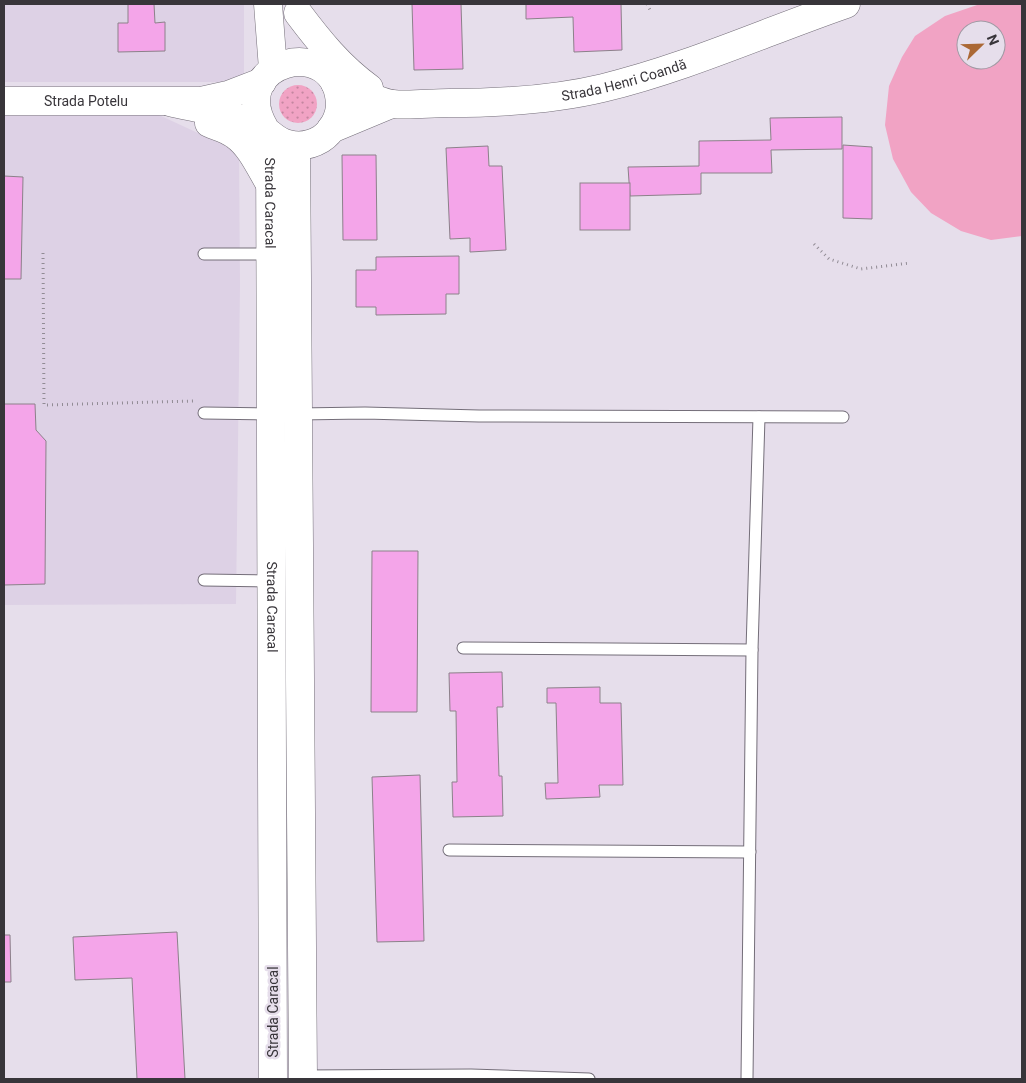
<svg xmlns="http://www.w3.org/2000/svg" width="1026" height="1083" font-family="Roboto,sans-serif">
	<defs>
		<pattern id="grass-dots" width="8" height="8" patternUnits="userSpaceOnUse" patternTransform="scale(1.25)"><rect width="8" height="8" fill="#f1a3c4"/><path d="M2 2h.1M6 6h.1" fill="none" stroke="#c486a0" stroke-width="1.8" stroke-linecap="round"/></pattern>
	</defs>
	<rect width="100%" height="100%" fill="#e6deeb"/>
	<g fill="#ddd1e5">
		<rect x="4" y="4" width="240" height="78"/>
		<polygon points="159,115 239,152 240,285 236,604 4,605 4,116"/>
	</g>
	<circle fill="url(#grass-dots)" cx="298" cy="104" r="19"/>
	<path fill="#f1a3c4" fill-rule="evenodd" d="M980 4H1022V236L991 240 961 231 931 213 911 192 893 159 885 125 889 86 902 57 915 36 945 16ZM966 30H996V60H966Z"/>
	<g fill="#f4a5e9" stroke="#8c818a">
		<polygon points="128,4 154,4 155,23 165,22 165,51 118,52 118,23 128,23"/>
		<polygon points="412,4 461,4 463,69 414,70"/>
		<polygon points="526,4 621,4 622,50 574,52 573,17 526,19"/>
		<polygon points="842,117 842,149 771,150 772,173 701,173 701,194 630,196 628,167 699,166 699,141 771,140 770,118"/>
		<polygon points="843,145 872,147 872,219 843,218"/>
		<polygon points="488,146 489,166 502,166 506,250 470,252 470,238 450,239 446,148"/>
		<polygon points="342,155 376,155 377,240 343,240"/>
		<polygon points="4,176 23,177 21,279 4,279"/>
		<rect x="580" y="183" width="50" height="47"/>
		<polygon points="459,256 459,294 446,294 446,314 376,315 376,307 356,307 356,270 376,270 376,257"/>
		<polygon points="4,404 35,404 36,430 46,441 45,584 4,585"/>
		<polygon points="372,551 418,551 417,712 371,712"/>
		<polygon points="502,672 503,707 497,707 499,776 502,776 503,816 453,817 452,782 457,782 456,711 450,711 449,673"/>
		<polygon points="600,687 600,703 621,703 623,785 599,785 600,797 546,799 545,783 558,783 556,703 547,703 547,688"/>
		<polygon points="420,775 424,941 377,942 372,777"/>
		<polygon points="177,932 185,1079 137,1079 132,978 75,980 73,937"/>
		<polygon points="4,935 10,935 11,982 4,982"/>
	</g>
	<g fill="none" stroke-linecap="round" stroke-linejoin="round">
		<defs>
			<g id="lane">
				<polyline points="204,254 271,254"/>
				<polyline points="204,413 272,414"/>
				<polyline points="298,414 365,413 479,416 843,417"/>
				<polyline points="204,580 272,581"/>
				<polyline points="463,648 752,650"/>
				<polyline points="449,850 750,852"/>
				<polyline points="303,1076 471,1075 589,1079"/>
				<polyline points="747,1079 752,650 759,417"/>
			</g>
			<g id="secondary">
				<polyline points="268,4 273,69"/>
				<path d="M298 13C319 41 340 67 369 88"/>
				<path id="s1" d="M335 83C349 88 378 102 392 104 410 106 430 103 449 103 500 103 553 100 603 88 686 68 765 32 846 4"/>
				<polyline points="331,129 391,104"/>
			</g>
			<g id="primary">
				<path id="s2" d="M4 101H201L228 95 262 82"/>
				<path d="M170 102C196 108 224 112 248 122 254 124 261 127 265 130 273 136 278 142 288 144 299 147 311 145 321 139 332 132 340 117 340 104 337 32 224 61 265 129"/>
				<path d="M209 123C218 127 227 129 235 135 251 146 260 168 270 184"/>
				<path id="s3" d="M270 135C271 450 274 765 273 1079"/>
				<polyline points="296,146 303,1079"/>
			</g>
		</defs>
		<use href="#lane" stroke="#746e79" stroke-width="13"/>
		<use href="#secondary" stroke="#746e79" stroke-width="29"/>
		<use href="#primary" stroke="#746e79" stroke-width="29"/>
		<g stroke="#918b94" stroke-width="3" stroke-dasharray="1 4" stroke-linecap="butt">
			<polyline points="647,4 651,12"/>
			<polyline points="814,244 829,259 861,269 910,263"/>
			<polyline points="43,253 44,405 194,401"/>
		</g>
		<use href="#lane" stroke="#fff" stroke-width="11"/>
		<use href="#secondary" stroke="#fff" stroke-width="28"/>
		<use href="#primary" stroke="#fff" stroke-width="28"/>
	</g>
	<g text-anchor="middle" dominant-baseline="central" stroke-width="5" stroke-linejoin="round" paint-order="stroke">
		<g font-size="14" fill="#38353a" stroke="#e6deeb">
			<text stroke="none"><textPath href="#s1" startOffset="295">Strada Henri Coandă</textPath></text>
			<text stroke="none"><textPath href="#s2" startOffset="82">Strada Potelu</textPath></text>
			<text stroke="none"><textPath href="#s3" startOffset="68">Strada Caracal</textPath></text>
			<text stroke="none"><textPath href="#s3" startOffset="472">Strada Caracal</textPath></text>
			<text transform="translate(273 1012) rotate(-90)">Strada Caracal</text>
		</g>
	</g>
	<rect width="1026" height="1083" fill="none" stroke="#38353a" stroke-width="10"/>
	<g transform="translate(981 45) rotate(67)"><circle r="24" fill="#e6deeb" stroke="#a09aa4"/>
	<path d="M0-4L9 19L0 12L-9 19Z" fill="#ab6835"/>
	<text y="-8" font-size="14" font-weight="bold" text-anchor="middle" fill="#38353a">N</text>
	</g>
</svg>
